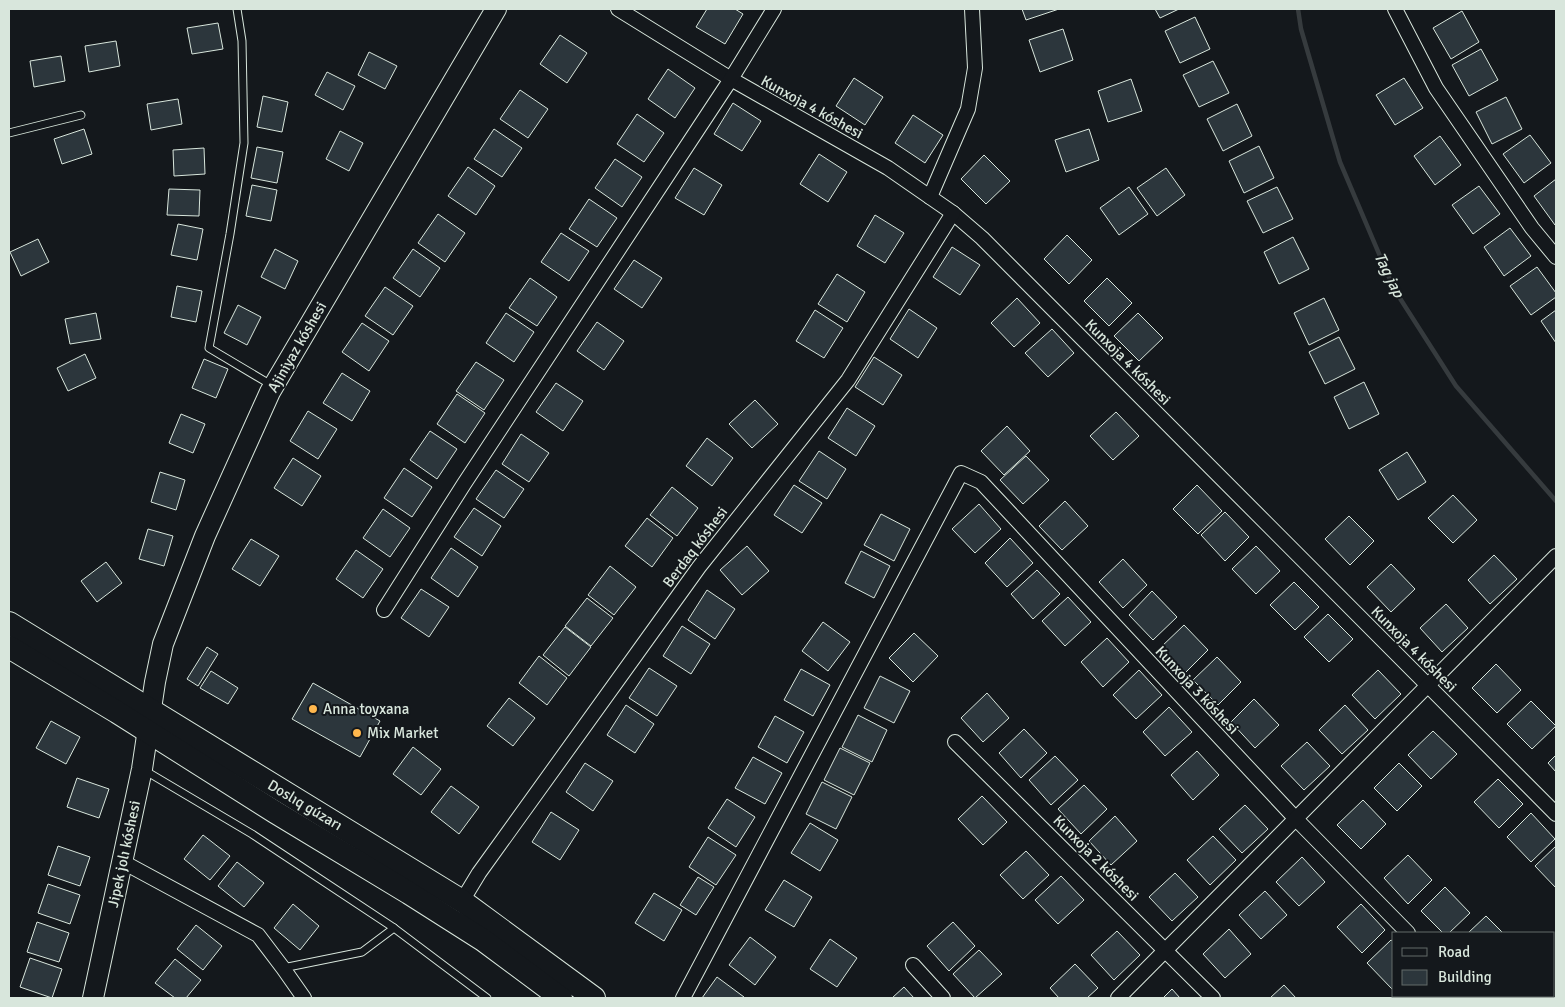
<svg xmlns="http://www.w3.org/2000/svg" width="1565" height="1007" font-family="Signika,sans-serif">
	<rect width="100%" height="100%" fill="#14181c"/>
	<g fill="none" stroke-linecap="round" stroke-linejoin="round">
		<polyline stroke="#363b3e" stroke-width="4.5" points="1298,9 1301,29 1340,162 1394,289 1456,386 1556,501"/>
	</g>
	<g fill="#2c363c" stroke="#d8e6dc">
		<polygon points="707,9 735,9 743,14 725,44 696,27"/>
		<polygon points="1022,9 1059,9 1026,20"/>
		<polygon points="1155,9 1179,9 1160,18"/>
		<polygon points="1462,11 1479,42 1451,59 1433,28"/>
		<polygon points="1195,17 1210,49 1180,63 1165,31"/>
		<polygon points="218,23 223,49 192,54 187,28"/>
		<polygon points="1063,29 1073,60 1040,72 1029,40"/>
		<polygon points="560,35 587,53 567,83 540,64"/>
		<polygon points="116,41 120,66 89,72 85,46"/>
		<polygon points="1481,49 1498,80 1469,96 1452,65"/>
		<polygon points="369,52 397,66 385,89 358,75"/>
		<polygon points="61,56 65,81 34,87 30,61"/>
		<polygon points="1213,61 1229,93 1199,107 1183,75"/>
		<polygon points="668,69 695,88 675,118 648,99"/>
		<polygon points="327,72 355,86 343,110 315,95"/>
		<polygon points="854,78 883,97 865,125 836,106"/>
		<polygon points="1404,78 1423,108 1395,125 1376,95"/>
		<polygon points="1131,79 1142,111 1108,122 1098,91"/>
		<polygon points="520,90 548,109 528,138 500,119"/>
		<polygon points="263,96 288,102 282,132 257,127"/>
		<polygon points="1506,97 1522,129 1492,144 1476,112"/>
		<polygon points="178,99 182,124 151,130 147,104"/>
		<polygon points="733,103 761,121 742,151 714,134"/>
		<polygon points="1237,104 1252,136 1223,151 1207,119"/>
		<polygon points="637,114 664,133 644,162 617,144"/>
		<polygon points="913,115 943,135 925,163 895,143"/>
		<polygon points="84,129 92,154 62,164 54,139"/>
		<polygon points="494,129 522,148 502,177 474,159"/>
		<polygon points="1089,129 1099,160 1066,172 1055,140"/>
		<polygon points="340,131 363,143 349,171 326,159"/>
		<polygon points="1530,135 1551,163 1524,183 1503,154"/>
		<polygon points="1440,136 1461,165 1435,185 1414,156"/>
		<polygon points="1259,146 1274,178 1244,193 1229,161"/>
		<polygon points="257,147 283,152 277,183 251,178"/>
		<polygon points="204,148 205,174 174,176 173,150"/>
		<polygon points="819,154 847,172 828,202 800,184"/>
		<polygon points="984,155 1010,181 986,204 961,179"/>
		<polygon points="615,159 642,177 622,207 595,188"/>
		<polygon points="468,167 495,186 476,215 448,196"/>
		<polygon points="694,168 722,185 704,215 675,198"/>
		<polygon points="1166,168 1185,195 1157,216 1137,188"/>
		<polygon points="1556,179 1556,223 1555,225 1534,196"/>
		<polygon points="252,185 277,190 271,221 246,216"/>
		<polygon points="1479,186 1500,214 1473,234 1452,205"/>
		<polygon points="1129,187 1148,214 1119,235 1100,208"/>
		<polygon points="1277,187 1293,219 1263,233 1247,201"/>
		<polygon points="169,189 200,190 199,216 167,215"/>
		<polygon points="589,199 617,218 597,247 569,229"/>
		<polygon points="438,214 465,233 445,262 418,243"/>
		<polygon points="875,215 904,233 885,263 857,246"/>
		<polygon points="178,224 203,229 197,260 171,255"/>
		<polygon points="1510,228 1531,256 1504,276 1484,247"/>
		<polygon points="561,233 589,251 569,281 541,262"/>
		<polygon points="1067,235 1092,260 1069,284 1044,259"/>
		<polygon points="1293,237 1309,269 1279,284 1264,252"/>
		<polygon points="38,239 49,262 21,276 10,252"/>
		<polygon points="952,247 980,265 960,295 933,277"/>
		<polygon points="275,249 298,261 285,289 261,277"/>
		<polygon points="413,249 440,268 420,297 393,278"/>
		<polygon points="634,260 662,278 642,308 614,289"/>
		<polygon points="1537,267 1556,293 1556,297 1531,315 1510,286"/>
		<polygon points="837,274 865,292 847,322 818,304"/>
		<polygon points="530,278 557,297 537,326 509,308"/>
		<polygon points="1107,278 1132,303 1109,326 1084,301"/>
		<polygon points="177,286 202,291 196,322 171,317"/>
		<polygon points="385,287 413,306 393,335 365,316"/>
		<polygon points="1017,298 1040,323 1014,347 991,323"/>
		<polygon points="1324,298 1339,330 1309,345 1294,313"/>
		<polygon points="238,305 261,317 247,345 224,333"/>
		<polygon points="909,309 937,328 918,358 890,339"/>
		<polygon points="815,310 843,328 824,358 796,341"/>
		<polygon points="1556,310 1556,343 1541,321"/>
		<polygon points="96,313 101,339 70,344 65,319"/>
		<polygon points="506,313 534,332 514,362 486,343"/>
		<polygon points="1138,313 1163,338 1139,361 1114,336"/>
		<polygon points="597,322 624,341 604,370 577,351"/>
		<polygon points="362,323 389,341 369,371 342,352"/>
		<polygon points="1052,329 1074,353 1048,377 1025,353"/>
		<polygon points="1339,337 1355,369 1325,384 1309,352"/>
		<polygon points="85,354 96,378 68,391 57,368"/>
		<polygon points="874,357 902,375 883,405 855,387"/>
		<polygon points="204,359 228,369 216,398 192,388"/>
		<polygon points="476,362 504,380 484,410 456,391"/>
		<polygon points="342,373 370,391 352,421 323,403"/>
		<polygon points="1364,382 1379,414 1349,429 1334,397"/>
		<polygon points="556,383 583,401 563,431 536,412"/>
		<polygon points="457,394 485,413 465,443 437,424"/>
		<polygon points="755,400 778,424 752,448 729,424"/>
		<polygon points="847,408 875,426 856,456 828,438"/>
		<polygon points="308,411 337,429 318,459 290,441"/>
		<polygon points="1116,412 1139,436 1113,460 1090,436"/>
		<polygon points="181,414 205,424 193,453 169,443"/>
		<polygon points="1007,426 1030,451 1004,475 981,451"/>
		<polygon points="430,431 457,449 437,479 410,460"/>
		<polygon points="521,434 549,453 529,482 502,464"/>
		<polygon points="707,438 733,458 712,486 686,466"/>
		<polygon points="819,451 846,469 827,499 799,481"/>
		<polygon points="1407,452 1426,482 1398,500 1379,470"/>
		<polygon points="1026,456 1049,480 1023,504 1000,480"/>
		<polygon points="293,458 321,476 302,506 274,488"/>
		<polygon points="404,468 432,487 412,517 384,498"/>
		<polygon points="496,470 524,489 504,518 476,499"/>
		<polygon points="160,472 185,480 176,510 151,502"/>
		<polygon points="794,485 822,503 802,533 774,515"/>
		<polygon points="1197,485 1222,511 1198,534 1173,509"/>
		<polygon points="672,487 698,508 677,536 650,515"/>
		<polygon points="1453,495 1477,520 1453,543 1428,518"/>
		<polygon points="1065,501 1088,526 1062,550 1039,526"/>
		<polygon points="979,504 1001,529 975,553 952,529"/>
		<polygon points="474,508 501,526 482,556 454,537"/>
		<polygon points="383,509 410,528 390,557 363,538"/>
		<polygon points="1225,512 1249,537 1225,561 1201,535"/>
		<polygon points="881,514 910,529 894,561 864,545"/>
		<polygon points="1349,516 1374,541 1350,565 1325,539"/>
		<polygon points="647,518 673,538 652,567 625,546"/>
		<polygon points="148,529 173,536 164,566 139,559"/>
		<polygon points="1010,538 1033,563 1007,587 985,563"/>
		<polygon points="251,539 279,556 260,586 232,569"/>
		<polygon points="747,546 769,571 742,595 720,570"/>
		<polygon points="1256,546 1280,571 1256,594 1232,569"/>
		<polygon points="451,548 478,567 458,597 431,578"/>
		<polygon points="356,550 383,569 363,598 336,579"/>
		<polygon points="861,551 890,566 874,598 845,583"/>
		<polygon points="1494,555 1517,579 1490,604 1468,580"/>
		<polygon points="1123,559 1147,585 1123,608 1099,582"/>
		<polygon points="106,562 122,583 97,602 81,581"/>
		<polygon points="1391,564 1415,589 1391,612 1367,587"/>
		<polygon points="610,566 636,587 614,615 588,595"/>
		<polygon points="1037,570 1060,594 1033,619 1011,594"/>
		<polygon points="1294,582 1319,607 1295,630 1270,605"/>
		<polygon points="421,589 449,607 429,637 401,618"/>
		<polygon points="707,590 735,609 715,639 688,620"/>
		<polygon points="1152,591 1177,617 1153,640 1129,615"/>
		<polygon points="1068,597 1091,622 1065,646 1042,621"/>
		<polygon points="587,598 613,618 591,646 565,626"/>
		<polygon points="1446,604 1468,628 1442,652 1420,628"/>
		<polygon points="1328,614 1353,639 1329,662 1304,637"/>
		<polygon points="823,622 850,642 828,671 802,651"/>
		<polygon points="1184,625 1208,650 1184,674 1160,648"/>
		<polygon points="682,626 710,644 691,674 663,656"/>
		<polygon points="565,627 591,647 569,676 543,655"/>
		<polygon points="914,633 938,656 913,682 889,658"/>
		<polygon points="1107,638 1129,662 1103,687 1081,662"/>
		<polygon points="207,647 218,654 198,686 187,679"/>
		<polygon points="539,656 567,678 547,705 519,683"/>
		<polygon points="1217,657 1241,682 1218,705 1193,680"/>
		<polygon points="1496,664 1521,690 1497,713 1472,688"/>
		<polygon points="649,668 677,686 657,716 629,698"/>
		<polygon points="801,669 830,685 813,716 784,700"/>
		<polygon points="1139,670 1162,695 1136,719 1113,695"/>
		<polygon points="1378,670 1401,694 1375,719 1352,695"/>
		<polygon points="211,671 238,688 228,704 200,688"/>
		<polygon points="880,676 910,691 894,723 864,708"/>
		<polygon points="313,683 380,721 360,757 292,719"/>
		<polygon points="987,693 1009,718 983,742 961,718"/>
		<polygon points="509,698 535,718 513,746 487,726"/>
		<polygon points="1254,699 1279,725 1255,748 1231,722"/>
		<polygon points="1531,701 1556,726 1532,749 1507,724"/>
		<polygon points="626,705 654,724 635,753 607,735"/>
		<polygon points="1345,705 1368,730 1342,754 1319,730"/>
		<polygon points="1169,707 1192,732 1165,756 1143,732"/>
		<polygon points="858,715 887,730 872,762 842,747"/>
		<polygon points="775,716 804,732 787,763 758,747"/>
		<polygon points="51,721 80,737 66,764 36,748"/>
		<polygon points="1024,729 1047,753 1021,778 999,753"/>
		<polygon points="1433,731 1457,754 1431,779 1408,755"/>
		<polygon points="1307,742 1330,766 1304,790 1281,766"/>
		<polygon points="413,747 441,769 421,795 393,774"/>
		<polygon points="840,748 870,763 854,795 824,780"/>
		<polygon points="1197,751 1219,775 1193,800 1171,775"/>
		<polygon points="1556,755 1556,772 1548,763"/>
		<polygon points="1055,756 1078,780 1051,805 1029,780"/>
		<polygon points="753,757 782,773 765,804 735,788"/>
		<polygon points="585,763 613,781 593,811 566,792"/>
		<polygon points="1399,763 1422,786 1397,811 1374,788"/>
		<polygon points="77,778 109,789 99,818 67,807"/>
		<polygon points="1498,779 1523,804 1499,828 1474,802"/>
		<polygon points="822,782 852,797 836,829 806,814"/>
		<polygon points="1084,785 1107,809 1081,834 1058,809"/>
		<polygon points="451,786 479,807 459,834 431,812"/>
		<polygon points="982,796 1007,822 983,845 958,819"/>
		<polygon points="727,799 755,817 736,847 708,828"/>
		<polygon points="1363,800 1386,824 1361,849 1337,825"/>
		<polygon points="1245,805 1268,829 1242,853 1219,829"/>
		<polygon points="551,812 579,830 560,860 532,842"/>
		<polygon points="1531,813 1555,839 1531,862 1507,837"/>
		<polygon points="1115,816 1137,841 1111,865 1089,841"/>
		<polygon points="810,823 838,840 820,871 791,853"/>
		<polygon points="203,835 230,856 210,880 184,859"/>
		<polygon points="1213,836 1236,860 1210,885 1187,860"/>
		<polygon points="708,837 736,855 716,885 689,867"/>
		<polygon points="58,846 90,857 80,886 48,875"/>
		<polygon points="1556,846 1556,888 1535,866"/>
		<polygon points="1026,851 1049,875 1023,899 1000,875"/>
		<polygon points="1408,855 1432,880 1408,904 1384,878"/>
		<polygon points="1302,857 1325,882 1299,906 1276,882"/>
		<polygon points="237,862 264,883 244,907 218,886"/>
		<polygon points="1175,873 1198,897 1172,921 1149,897"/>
		<polygon points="1061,876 1084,900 1058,924 1035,900"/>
		<polygon points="698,877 714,887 696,915 680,905"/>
		<polygon points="784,880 812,897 794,927 765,910"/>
		<polygon points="48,884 80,895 70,924 38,913"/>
		<polygon points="1445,887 1470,913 1449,933 1443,933 1421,911"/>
		<polygon points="1265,891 1287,915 1261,939 1239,915"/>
		<polygon points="654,893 682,910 664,941 635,923"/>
		<polygon points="293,904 319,926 300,950 274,928"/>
		<polygon points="1361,904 1385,930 1362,953 1337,927"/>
		<polygon points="1486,916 1503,933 1468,933"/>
		<polygon points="37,922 69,933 59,962 27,952"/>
		<polygon points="953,922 975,946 949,971 927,946"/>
		<polygon points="196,925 222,946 203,970 177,949"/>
		<polygon points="1229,929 1251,954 1225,978 1203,954"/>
		<polygon points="1117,931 1140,955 1114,980 1091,955"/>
		<polygon points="750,937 776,957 755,985 729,965"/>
		<polygon points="830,939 857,958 837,987 810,969"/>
		<polygon points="1391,940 1394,942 1394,987 1392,989 1367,963"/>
		<polygon points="979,950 1002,974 975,998 953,974"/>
		<polygon points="30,958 62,969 52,998 20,987"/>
		<polygon points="175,959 201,980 186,998 175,998 155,983"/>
		<polygon points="1075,964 1098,988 1087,998 1059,998 1050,988"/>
		<polygon points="717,977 744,997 743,998 702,998"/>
		<polygon points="1284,985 1296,998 1270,998"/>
		<polygon points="904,987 914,998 892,998"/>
		<polygon points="1172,989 1180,998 1163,998"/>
		<polygon points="1396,996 1442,996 1445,998 1399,998"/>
		<polygon points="1502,996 1530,996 1527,998 1505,998"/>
	</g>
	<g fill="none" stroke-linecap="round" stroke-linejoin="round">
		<defs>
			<g id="lane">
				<polyline points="237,9 242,41 244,143 230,234 209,348 273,386"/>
				<polyline points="9,133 81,115"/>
				<polyline points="144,770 252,834 394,928 487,998"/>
				<polyline points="283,968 362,952 394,928"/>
			</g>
			<g id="street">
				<polyline points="618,9 731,79 888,168 953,213 982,238 1556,814"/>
				<polyline points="1395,9 1436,88 1532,228 1556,257"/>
				<polyline points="930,197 968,109 975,68 972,9"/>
				<polyline points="384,610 464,484 731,79 774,9"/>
				<polyline points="955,742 1213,998"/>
				<polyline points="123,862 258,935 283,968 304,998"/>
				<polyline points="462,901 479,873 699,567 848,380 953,213"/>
				<polyline points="913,965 943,998"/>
				<polyline points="1470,996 1472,998"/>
				<polyline points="683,998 961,473 981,482 1296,819 1408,933"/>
				<polyline points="1118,998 1556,556"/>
			</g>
			<polyline id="secondary" points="93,998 142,769 155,682 163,644 205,536 270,392 496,9"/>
			<g id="primary">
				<polyline points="9,623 462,901 594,998"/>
				<polyline points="9,647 117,712 275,812 409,893 483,940 561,998"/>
			</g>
		</defs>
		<use href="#lane" stroke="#d8e6dc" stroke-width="9"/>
		<use href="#street" stroke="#d8e6dc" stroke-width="16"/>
		<use href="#secondary" stroke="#d8e6dc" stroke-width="22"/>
		<use href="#primary" stroke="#d8e6dc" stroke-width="24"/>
		<use href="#lane" stroke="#14181c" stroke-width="7"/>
		<use href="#street" stroke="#14181c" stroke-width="14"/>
		<use href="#secondary" stroke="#14181c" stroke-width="20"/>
		<use href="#primary" stroke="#14181c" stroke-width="22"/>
	</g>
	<g fill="#ffb74d" stroke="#14181c" stroke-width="2">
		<circle cx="313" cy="709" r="5"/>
		<circle cx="357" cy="733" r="5"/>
	</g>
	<g text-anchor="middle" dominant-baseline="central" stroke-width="4" stroke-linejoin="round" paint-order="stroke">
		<g font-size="15" fill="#d8e6dc" stroke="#14181c">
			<text transform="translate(812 107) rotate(29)">Kunxoja 4 kóshesi</text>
			<text transform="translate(297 347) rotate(-60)">Ajiniyaz kóshesi</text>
			<text transform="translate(1128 362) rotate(45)">Kunxoja 4 kóshesi</text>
			<text transform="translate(695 547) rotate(-53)">Berdaq kóshesi</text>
			<text transform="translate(1414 649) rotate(45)">Kunxoja 4 kóshesi</text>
			<text transform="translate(1197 690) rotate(47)">Kunxoja 3 kóshesi</text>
			<text transform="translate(305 805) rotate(31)">Doslıq gúzarı</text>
			<text transform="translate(124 854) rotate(-78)">Jipek jolı kóshesi</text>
			<text transform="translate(1096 858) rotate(45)">Kunxoja 2 kóshesi</text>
		</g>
		<g font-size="15" fill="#d8e6dc" stroke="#14181c" text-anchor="start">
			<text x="323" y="709">Anna toyxana</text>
			<text x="367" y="733">Mix Market</text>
		</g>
		<g font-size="16" font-style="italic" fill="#d8e6dc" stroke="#14181c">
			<text transform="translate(1389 275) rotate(64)">Tag jap</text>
		</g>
	</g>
	<rect width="1565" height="1007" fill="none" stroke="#d8e6dc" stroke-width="20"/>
	<rect x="1392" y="932" width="162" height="65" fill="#14181c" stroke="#626a69"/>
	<rect x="1402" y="948" width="25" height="8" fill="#14181c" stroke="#626a69"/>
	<text x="1438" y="957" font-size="15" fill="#d8e6dc">Road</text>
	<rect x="1402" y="970" width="25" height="15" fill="#2c363c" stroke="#626a69"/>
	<text x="1438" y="982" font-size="15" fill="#d8e6dc">Building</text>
</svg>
